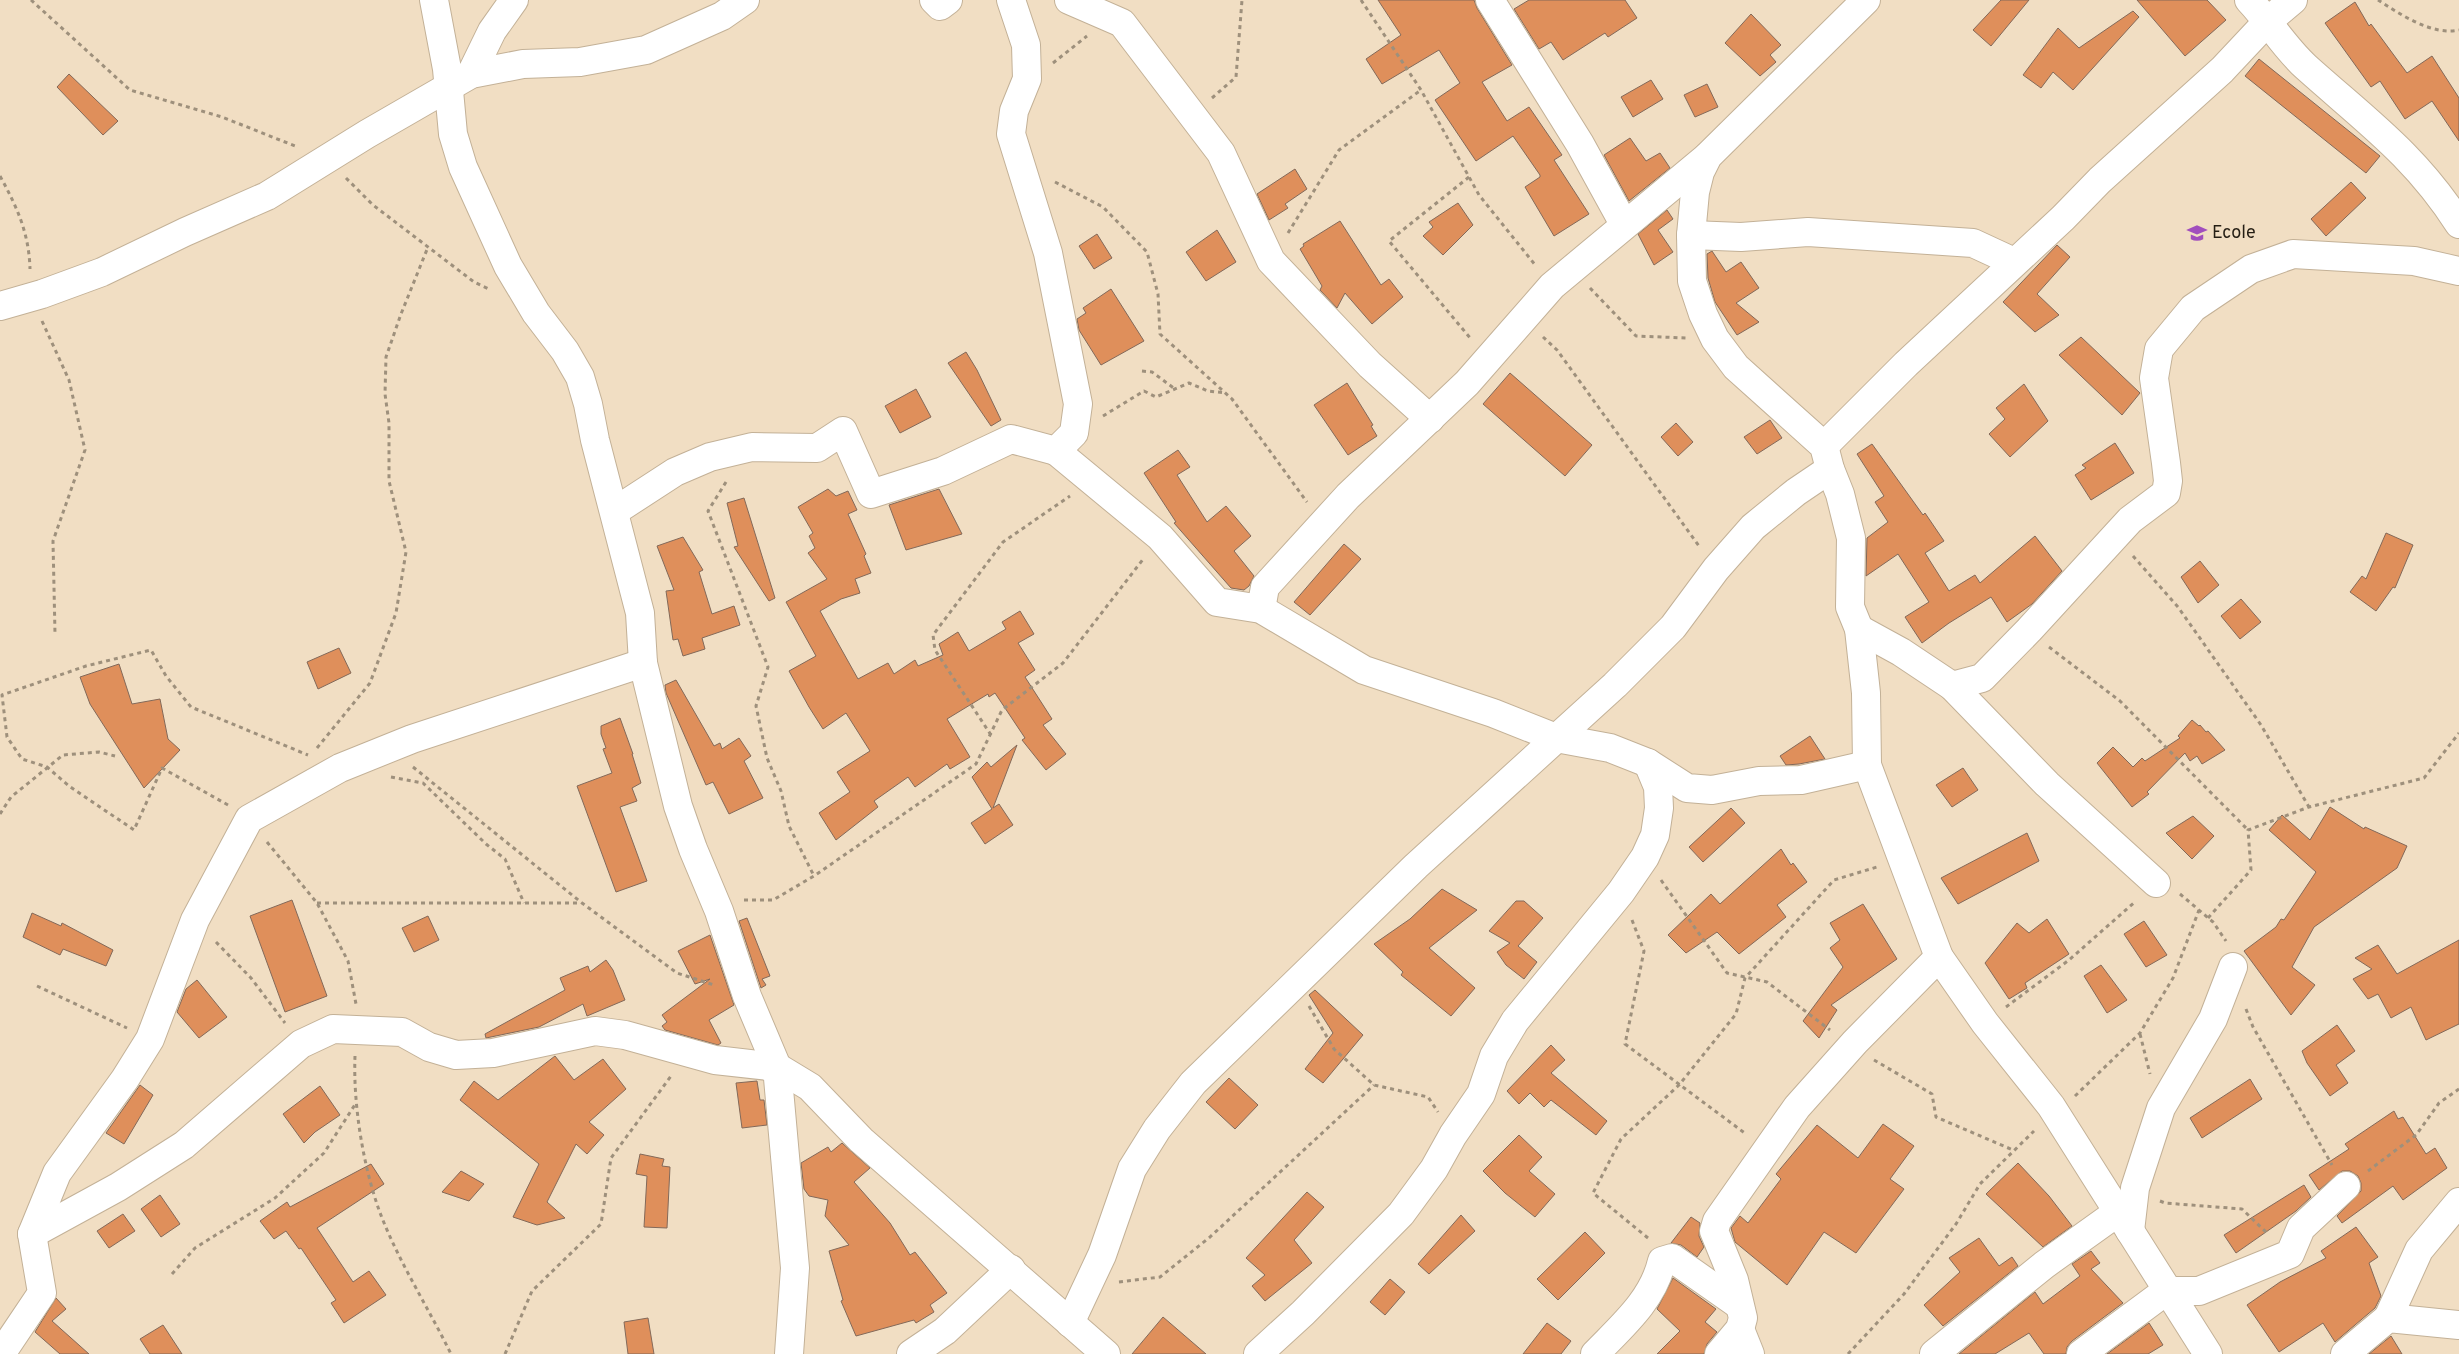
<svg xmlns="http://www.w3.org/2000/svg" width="2459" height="1354" font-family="Overpass,sans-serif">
	<rect width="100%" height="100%" fill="#f1dec3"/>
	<g fill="#df8f5b" stroke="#836959">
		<polygon points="1378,0 1474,0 1477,8 1512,65 1482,82 1507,121 1529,107 1562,155 1554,160 1589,214 1554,236 1525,187 1540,177 1540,175 1513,136 1476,161 1435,100 1460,83 1439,50 1382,84 1366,59 1401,35"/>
		<polygon points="1529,0 1625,0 1637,18 1608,37 1605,33 1563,60 1551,42 1539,49 1514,9"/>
		<polygon points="2001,0 2029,0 1991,46 1973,30"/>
		<polygon points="2137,0 2207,0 2226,20 2185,56"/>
		<polygon points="2355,2 2369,26 2371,24 2407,73 2432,56 2459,98 2459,141 2432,101 2405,119 2380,81 2371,87 2325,23"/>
		<polygon points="2133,11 2139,17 2073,90 2053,72 2041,88 2023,75 2058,28 2079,48"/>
		<polygon points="1751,14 1781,45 1770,55 1776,62 1760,76 1725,43"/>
		<polygon points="2259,59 2380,156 2366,173 2245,76"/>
		<polygon points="69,74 118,121 103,135 57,87"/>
		<polygon points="1651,80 1663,99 1633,117 1621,97"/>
		<polygon points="1707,84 1718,107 1695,117 1684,95"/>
		<polygon points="1630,138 1646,161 1660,153 1670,168 1629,201 1604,155"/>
		<polygon points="1295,169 1307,189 1285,204 1288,208 1269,220 1257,194"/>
		<polygon points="2351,182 2366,198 2326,236 2311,219"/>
		<polygon points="1458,203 1473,225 1443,255 1423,236 1433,227 1429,222"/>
		<polygon points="1667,210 1673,219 1658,230 1673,252 1654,265 1638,234"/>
		<polygon points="1340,221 1381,285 1389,279 1403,297 1372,324 1345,293 1337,308 1320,290 1322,286 1300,249 1304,246 1303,244"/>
		<polygon points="1217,230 1236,262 1206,281 1186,252"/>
		<polygon points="1097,234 1112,258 1094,269 1079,246"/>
		<polygon points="2057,245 2070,257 2037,294 2059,315 2035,332 2003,302"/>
		<polygon points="1712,251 1726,272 1741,262 1759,288 1736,303 1759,322 1737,335 1715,302 1708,278 1707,254"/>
		<polygon points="1111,289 1144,341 1101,365 1079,330 1077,319 1086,313 1083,308"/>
		<polygon points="2081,337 2140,393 2122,415 2059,355"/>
		<polygon points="966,352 977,370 1001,420 991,426 948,363"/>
		<polygon points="1510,373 1592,445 1565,476 1483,404"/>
		<polygon points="1347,383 1373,425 1371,426 1377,436 1348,455 1314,405"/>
		<polygon points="2024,384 2048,421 2010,457 1989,434 2005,419 1996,408"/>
		<polygon points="916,389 931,417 900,433 885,406"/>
		<polygon points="1770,420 1782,438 1757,454 1744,437"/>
		<polygon points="1676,423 1693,442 1678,456 1661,437"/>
		<polygon points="2115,443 2134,473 2091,500 2075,475 2086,468 2082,465"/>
		<polygon points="1872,444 1923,515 1925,513 1944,541 1925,553 1949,591 1975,575 1980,583 2035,536 2062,571 2032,604 2007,622 1991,597 1949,623 1922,643 1905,617 1929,602 1898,554 1866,576 1867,538 1888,522 1875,502 1884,496 1857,454"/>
		<polygon points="1178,450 1190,467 1177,475 1207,522 1226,506 1251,536 1234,551 1254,576 1249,586 1244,590 1231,588 1174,523 1176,522 1144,473"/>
		<polygon points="828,489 836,496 848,491 857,510 848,514 866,554 864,556 871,573 855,579 860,593 841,599 820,611 858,679 888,663 894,674 915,660 918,666 943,655 939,644 958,632 969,651 1006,629 1002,622 1020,611 1034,634 1018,643 1035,670 1025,677 1052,719 1043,725 1066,754 1046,770 1022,740 1025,738 995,693 989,697 988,694 947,719 970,757 950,769 947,764 915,787 908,777 874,801 878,807 836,840 819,813 850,792 837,772 870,751 846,713 823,729 809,707 789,671 816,656 786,602 827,579 808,553 815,548 809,536 813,533 798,507"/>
		<polygon points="939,489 962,534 906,550 889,505"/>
		<polygon points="744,498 775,598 769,601 734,547 738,546 727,503"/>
		<polygon points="2386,533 2413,545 2395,588 2393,587 2376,611 2350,592 2362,576 2366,579"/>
		<polygon points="683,537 703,570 699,572 712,614 734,606 740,625 702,638 705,649 683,656 678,639 673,640 666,591 674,590 657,546"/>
		<polygon points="1344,544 1361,559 1310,615 1294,602"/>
		<polygon points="2200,561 2219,585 2198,603 2181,577"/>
		<polygon points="2241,599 2261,622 2240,639 2221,616"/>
		<polygon points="339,648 351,673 318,689 307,662"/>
		<polygon points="119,664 132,704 160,699 168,739 180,750 144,788 90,704 80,677"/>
		<polygon points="676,680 714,746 720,743 722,749 739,738 751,756 744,761 763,798 729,814 713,782 706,785 666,693 665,685"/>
		<polygon points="620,718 633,754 632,754 641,783 632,788 637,801 620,807 647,881 616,892 577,786 612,773 603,749 606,748 601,734 601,726"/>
		<polygon points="2192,720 2199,726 2200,725 2206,732 2208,731 2225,750 2202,764 2197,756 2190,761 2185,753 2147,792 2149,794 2132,807 2097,763 2113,747 2133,767 2142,758 2145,761 2180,738 2178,736"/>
		<polygon points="1810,736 1825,759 1799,764 1786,765 1780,756"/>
		<polygon points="1017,745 993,808 999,804 1013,825 985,844 971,823 992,809 972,777 987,762 991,767"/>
		<polygon points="1963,768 1978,790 1952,807 1936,785"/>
		<polygon points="2330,807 2364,829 2365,827 2407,846 2397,868 2314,927 2292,967 2315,985 2291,1015 2244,951 2276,927 2281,919 2284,920 2316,872 2269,830 2282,815 2310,840"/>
		<polygon points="1731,808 1745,823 1703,862 1689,847"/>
		<polygon points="2193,816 2214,836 2192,859 2166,833"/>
		<polygon points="2027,833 2039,861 1958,904 1941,878"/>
		<polygon points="1781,849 1791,865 1793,863 1807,882 1777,905 1786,917 1739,954 1717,932 1686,953 1668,935 1711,894 1720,904"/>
		<polygon points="1442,889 1477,910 1429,948 1475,988 1451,1016 1401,975 1403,972 1374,944 1410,919"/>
		<polygon points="292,900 327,996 285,1012 250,916"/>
		<polygon points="1516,901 1524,901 1543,918 1518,946 1537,962 1524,979 1506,965 1497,952 1510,943 1489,931"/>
		<polygon points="1863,904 1897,959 1831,1005 1837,1010 1819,1038 1803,1021 1843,967 1830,948 1840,940 1830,923"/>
		<polygon points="32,913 61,926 62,923 113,950 106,966 63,949 60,955 23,937"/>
		<polygon points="428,916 439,940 414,952 402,928"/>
		<polygon points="747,918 770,976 762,979 766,985 761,988 739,921"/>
		<polygon points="2047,919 2069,954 2025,983 2027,988 2009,999 1985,963 2017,923 2029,933"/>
		<polygon points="2144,921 2167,955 2146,967 2124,934"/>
		<polygon points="710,935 734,1005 709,1020 721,1043 718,1045 665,1030 662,1026 667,1022 662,1015 710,979 695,984 678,951"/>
		<polygon points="2459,940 2459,1024 2426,1040 2411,1007 2391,1018 2378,994 2368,999 2353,979 2372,969 2355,958 2378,945 2397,974"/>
		<polygon points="606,960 613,970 625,1000 587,1016 583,1004 539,1027 486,1038 485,1034 565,990 560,978 588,966 590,972"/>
		<polygon points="2101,965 2127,1000 2107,1013 2084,976"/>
		<polygon points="197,980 227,1017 199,1038 177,1012 186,989"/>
		<polygon points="1315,990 1363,1035 1323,1083 1305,1069 1333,1033 1309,995"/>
		<polygon points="2337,1025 2355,1051 2336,1065 2348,1083 2330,1096 2307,1063 2302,1051"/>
		<polygon points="1551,1045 1565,1060 1551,1073 1607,1121 1596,1135 1551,1100 1544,1107 1530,1093 1519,1104 1507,1091"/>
		<polygon points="555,1056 574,1080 603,1059 626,1089 589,1122 604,1135 587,1154 576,1144 547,1202 565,1218 537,1225 513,1217 539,1164 460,1100 474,1081 498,1100"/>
		<polygon points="1229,1078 1258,1105 1235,1129 1206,1102"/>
		<polygon points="2250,1079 2262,1099 2202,1138 2190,1118"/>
		<polygon points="757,1081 760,1100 764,1100 767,1125 742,1128 736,1083"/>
		<polygon points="140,1085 153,1095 124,1144 106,1133"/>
		<polygon points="320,1086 340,1115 315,1132 304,1143 283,1114"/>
		<polygon points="2394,1111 2398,1119 2403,1117 2426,1154 2435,1148 2447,1168 2403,1200 2393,1186 2342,1223 2337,1216 2361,1191 2361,1183 2358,1176 2350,1171 2342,1171 2319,1190 2309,1175 2349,1149 2345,1144"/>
		<polygon points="1883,1124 1914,1146 1890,1179 1904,1189 1856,1253 1824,1232 1787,1285 1735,1242 1731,1228 1740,1216 1748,1223 1781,1179 1776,1174 1817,1125 1858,1158"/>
		<polygon points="1519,1135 1542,1157 1529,1171 1555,1194 1535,1217 1505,1193 1483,1171"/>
		<polygon points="842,1143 870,1168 854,1182 890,1223 910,1255 915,1252 947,1293 930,1305 934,1312 916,1323 914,1320 856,1336 841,1301 843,1300 829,1251 849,1245 825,1216 828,1200 809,1196 804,1189 801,1163 828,1147 831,1152"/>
		<polygon points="640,1154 664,1159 662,1166 670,1167 667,1228 644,1227 647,1176 636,1174"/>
		<polygon points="2018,1163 2049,1196 2072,1226 2043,1247 1986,1194"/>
		<polygon points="371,1164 384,1184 317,1228 353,1282 369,1271 386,1295 344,1323 331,1303 336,1300 301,1248 299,1249 286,1231 274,1239 260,1221 287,1202 290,1207"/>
		<polygon points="461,1171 484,1184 469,1201 442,1192"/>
		<polygon points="2304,1185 2311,1197 2296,1211 2236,1253 2224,1235"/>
		<polygon points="1307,1192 1324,1207 1294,1240 1312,1263 1265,1301 1252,1286 1265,1275 1246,1258"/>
		<polygon points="160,1195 180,1224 161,1237 141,1209"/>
		<polygon points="123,1214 135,1231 109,1248 97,1231"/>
		<polygon points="1461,1215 1475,1231 1429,1274 1418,1264"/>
		<polygon points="1691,1217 1700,1223 1699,1236 1704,1247 1697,1257 1681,1245 1671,1243"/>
		<polygon points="2356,1227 2378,1257 2369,1263 2381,1296 2375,1308 2335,1342 2323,1323 2279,1352 2247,1305 2280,1282 2326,1258 2321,1251"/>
		<polygon points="1585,1232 1605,1253 1558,1300 1537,1279"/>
		<polygon points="1979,1238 1999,1266 2012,1257 2018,1266 1943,1326 1924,1305 1960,1272 1949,1258"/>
		<polygon points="2091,1251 2100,1263 2091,1269 2123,1303 2072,1341 2067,1347 2066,1354 2044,1354 2029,1333 1995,1354 1959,1354 2035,1292 2043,1304 2080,1276 2072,1264"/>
		<polygon points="1673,1278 1716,1309 1705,1322 1717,1332 1707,1344 1704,1354 1657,1354 1680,1331 1657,1309"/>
		<polygon points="1390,1279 1405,1292 1385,1315 1370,1302"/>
		<polygon points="56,1298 66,1309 52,1321 89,1354 60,1354 35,1332"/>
		<polygon points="1163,1317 1206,1354 1132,1354"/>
		<polygon points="648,1318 654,1354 628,1354 624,1322"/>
		<polygon points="1547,1323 1571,1341 1561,1354 1523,1354"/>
		<polygon points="2149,1323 2163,1345 2148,1354 2107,1354"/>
		<polygon points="163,1325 182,1354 150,1354 140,1339"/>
		<polygon points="2391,1336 2402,1354 2369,1354"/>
	</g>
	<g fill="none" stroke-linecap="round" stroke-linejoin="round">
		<defs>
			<g id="minor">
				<polyline points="434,0 447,69 453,134 463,167 508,266 536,313 565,351 580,377 588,404 595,440 640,613 643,663 678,806 693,849 719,911 747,996 777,1067 795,1268 789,1354"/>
				<polyline points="934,0 940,6 948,0"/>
				<polyline points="1069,0 1122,23 1221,153 1271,261 1370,365 1430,419"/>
				<polyline points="1490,0 1580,144 1624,224"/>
				<polyline points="1866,0 1708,156 1700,172 1695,192 1691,235 1692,281 1703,314 1715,339 1736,367 1824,446 1830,469 1840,494 1851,538 1850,607 1859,629 1866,693 1867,765 1939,957 1985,1023 2051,1106 2208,1354"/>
				<path d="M2249 0C2269 21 2284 47 2306 67 2365 120 2415 155 2459 224"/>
				<polyline points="471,74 492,31 514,0"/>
				<polyline points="1691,235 1741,237 1808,232 1973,243 2014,262"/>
				<polyline points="0,306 42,294 102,272 185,232 267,196 367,134 471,74 523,64 580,62 646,50 722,16 745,0"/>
				<polyline points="1824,446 1906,364 2063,218 2100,180 2222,70 2268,21 2293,0"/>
				<polyline points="1056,451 1160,537 1217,602 1261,609 1364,670 1493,713 1556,738 1610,748 1648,763 1687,788 1712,790 1759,781 1801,780 1867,765"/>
				<polyline points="615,511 675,472 710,457 752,447 817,448 843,431 871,494 943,471 1011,439 1056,451 1074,433 1078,404 1048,253 1011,134 1014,111 1027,79 1026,45 1011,0"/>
				<polyline points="1261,609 1265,587 1348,496 1467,383 1552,286 1707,157"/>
				<polyline points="1859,629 1901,652 1952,686 1982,678 2029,630 2130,520 2166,493 2168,481 2166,463 2154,378 2159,349 2193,308 2251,269 2293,254 2414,261 2459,271"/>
				<polyline points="1952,686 2047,784 2156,883"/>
				<polyline points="2130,1231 2135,1188 2161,1108 2213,1019 2233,967"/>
				<polyline points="32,1234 118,1187 184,1145 301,1044 333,1029 402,1032 429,1047 456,1055 493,1053 595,1031 625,1035 715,1060 777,1067 810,1087 861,1140 1106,1354"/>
				<polyline points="2388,1318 2419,1250 2459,1202"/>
				<polyline points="1070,1323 1102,1255 1132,1169 1157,1129 1193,1083 1416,866 1615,685 1673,627 1716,569 1753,527 1796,492 1830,469"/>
				<polyline points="1740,1329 1750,1354"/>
				<polyline points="1,1354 42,1293 32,1234 57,1173 125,1079 150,1039 195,920 249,819 340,768 412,739 643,663"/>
				<polyline points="911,1354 945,1331 1011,1269"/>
				<polyline points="1258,1354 1303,1313 1401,1214 1434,1169 1453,1135 1481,1094 1494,1056 1515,1021 1621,892 1645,857 1655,835 1659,808 1658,787 1648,763"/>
				<path d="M1595 1354C1622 1326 1653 1300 1662 1261L1672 1258 1739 1305"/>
				<polyline points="1719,1354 1740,1329 1743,1318 1734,1280 1714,1231 1717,1221 1797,1107 1855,1042 1939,957"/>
				<polyline points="1934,1354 2044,1265 2118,1212"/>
				<polyline points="2081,1354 2166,1291 2199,1291 2290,1254 2301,1228 2346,1186"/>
				<polyline points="2345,1354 2388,1318 2459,1325"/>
			</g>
		</defs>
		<use href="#minor" stroke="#c3b197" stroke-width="30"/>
		<g stroke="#9e907c" stroke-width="3" stroke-dasharray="4 4" stroke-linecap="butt">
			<polyline points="31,0 130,90 222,117 295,146"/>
			<polyline points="1361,0 1421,90 1479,195 1536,266"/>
			<path d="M2378 0C2400 14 2432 36 2459 30"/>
			<polyline points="1053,63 1087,36"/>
			<polyline points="1212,98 1236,77 1242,0"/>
			<path d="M0 176C17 207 29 233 30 269"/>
			<polyline points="1469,177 1389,241 1471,339"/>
			<polyline points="346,178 373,205 474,282 491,290"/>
			<polyline points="1055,182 1103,207 1147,252 1158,294 1160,334 1232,399 1307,502"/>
			<polyline points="1288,233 1339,150 1421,90"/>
			<polyline points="1590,288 1636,336 1686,338"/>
			<polyline points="42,321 69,380 85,450 53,541 55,634"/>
			<polyline points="1543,337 1557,350 1699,546"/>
			<polyline points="1142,371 1152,372 1175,389"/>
			<polyline points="1103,416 1144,391 1156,397 1189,383 1208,391 1226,393"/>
			<polyline points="726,482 708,511 768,667 756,706 767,758 781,791 789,826 814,876"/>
			<polyline points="2133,556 2178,607 2261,725 2309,807"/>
			<polyline points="2049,647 2120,701 2248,830"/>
			<polyline points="991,735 935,650 933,635 1003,542 1070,496"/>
			<polyline points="317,748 370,683 396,613 406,552 389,481 389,423 385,394 386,357 401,314 428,247"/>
			<polyline points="413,767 582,903 677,973 714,985"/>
			<polyline points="391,777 423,783 486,844 505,859 524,903"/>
			<polyline points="228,805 162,768 134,830 69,786 47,767 22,759 7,737 2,695 86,666 151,650 166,676 191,707 308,755"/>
			<polyline points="0,814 11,797 63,755 99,752 115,756"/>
			<polyline points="267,842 317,903 348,961 356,1004"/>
			<polyline points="1661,880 1727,973 1767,982 1830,1030"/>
			<polyline points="2180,894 2213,922 2226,941"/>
			<polyline points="744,900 773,900 814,876 976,764 1002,710 1063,663 1144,558"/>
			<polyline points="317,903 581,903"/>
			<polyline points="2208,918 2251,870 2248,830 2309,807 2424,778 2459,733"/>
			<polyline points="1632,920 1644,951 1625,1044 1746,1134"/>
			<polyline points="216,942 251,978 285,1023"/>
			<polyline points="37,986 127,1028"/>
			<polyline points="1309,1006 1334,1049 1374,1085 1428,1097 1438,1112"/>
			<polyline points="2006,1007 2069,960 2136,901"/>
			<polyline points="2246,1009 2253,1027 2332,1165"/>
			<polyline points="2140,1034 2150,1074"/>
			<path d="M355 1056C353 1104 363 1165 379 1210 397 1259 428 1307 451 1354"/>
			<polyline points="1874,1060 1932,1094 1936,1117 2013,1150"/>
			<polyline points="2075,1096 2140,1033 2173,978 2199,910"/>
			<polyline points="2368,1171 2416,1135 2439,1103 2459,1089"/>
			<polyline points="2160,1201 2165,1203 2242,1209 2268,1234"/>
			<polyline points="1648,1238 1593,1193 1621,1139 1679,1085 1736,1014 1745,978 1834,880 1877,867"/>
			<polyline points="172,1274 195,1248 275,1198 324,1153 356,1103"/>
			<polyline points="1119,1282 1160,1277 1210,1237 1374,1085"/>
			<polyline points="505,1354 532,1291 601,1224 611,1158 671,1076"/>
			<polyline points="1848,1354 1904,1294 1956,1224 1980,1184 2034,1131"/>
		</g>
		<use href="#minor" stroke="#fff" stroke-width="28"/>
	</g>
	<defs>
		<symbol id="school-bare" viewBox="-9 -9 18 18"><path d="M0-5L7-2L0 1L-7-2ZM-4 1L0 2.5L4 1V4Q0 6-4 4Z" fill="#a14ebd" stroke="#f1dec3" stroke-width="2.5" paint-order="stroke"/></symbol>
	</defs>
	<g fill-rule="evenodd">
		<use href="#school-bare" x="2183" y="219" width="28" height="28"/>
	</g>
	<g text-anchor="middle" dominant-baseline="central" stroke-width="4" stroke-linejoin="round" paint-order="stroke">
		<g font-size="18" fill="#251e14" stroke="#f1dec3" text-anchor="start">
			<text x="2212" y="233">Ecole</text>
		</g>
	</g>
</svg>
